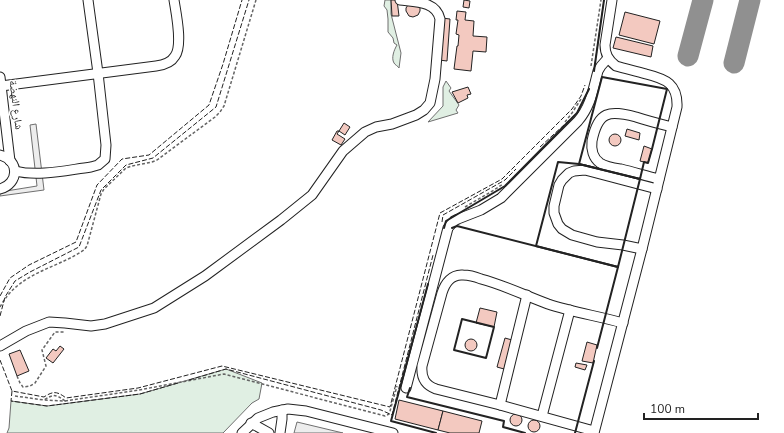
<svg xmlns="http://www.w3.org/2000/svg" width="784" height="433" font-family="'Nunito Sans','Noto Naskh Arabic',sans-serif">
	<rect width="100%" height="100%" fill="#fff"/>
	<g fill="#e0efe3" stroke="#6f6f6f">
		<path d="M385 0H391V14L401 53 399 68C398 66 395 65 394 63 391 58 394 50 397 45L394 43 393 38 388 32V19L387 10 384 6Z"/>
		<polygon points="446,81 451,88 449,91 459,105 456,110 458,113 428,122 443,106 443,87"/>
		<polygon points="226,369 262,383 259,399 252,403 223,433 7,433 9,428 11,401 47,406 140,394"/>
	</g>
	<g fill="#ededed" stroke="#6f6f6f">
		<polygon points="36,124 44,190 0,196 0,192 37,186 30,125"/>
		<polygon points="297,422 343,433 294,433"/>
	</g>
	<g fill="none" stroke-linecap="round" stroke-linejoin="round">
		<g stroke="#909090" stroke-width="21">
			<polyline points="688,56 703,0"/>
			<polyline points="734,63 750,0"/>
		</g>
	</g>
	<g fill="#f3c9c0" stroke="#222">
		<polygon points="391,0 397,0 399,16 392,16"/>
		<polygon points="464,0 470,1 469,8 463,7"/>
		<polygon points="408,5 420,7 420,11 418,15 413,17 409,16 406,11 406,8"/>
		<polygon points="457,11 466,12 465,20 474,21 473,36 487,37 486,52 473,51 471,71 454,69 457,46 458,46 459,35 456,34 458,20 456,20"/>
		<polygon points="625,12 660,21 654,44 619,35"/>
		<polygon points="442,18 450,19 447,61 439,60"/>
		<polygon points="616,37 653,46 651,57 613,48"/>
		<polygon points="468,87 471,94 467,95 468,98 458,103 452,92"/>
		<polygon points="344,123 350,127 345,135 339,131"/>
		<polygon points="627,129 640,133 639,140 625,136"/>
		<polygon points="337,131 339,131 337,134 345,139 341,145 332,140"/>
		<circle cx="615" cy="140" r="6"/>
		<polygon points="644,146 652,149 648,163 640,161"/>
		<polygon points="480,308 497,312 494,327 476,323"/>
		<polygon points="505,338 512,340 504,369 497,367"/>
		<circle cx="471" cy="345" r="6"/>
		<polygon points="587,342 597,345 593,363 582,361"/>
		<polygon points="60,346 64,349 53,363 46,358 53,349 56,351"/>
		<polygon points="20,350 29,371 17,376 9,354"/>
		<polygon points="576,363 587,365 585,370 575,367"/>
		<polygon points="399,400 443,411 438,430 395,419"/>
		<polygon points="443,411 482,421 479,433 450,433 438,430"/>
		<circle cx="516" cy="420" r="6"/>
		<circle cx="534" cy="426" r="6"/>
	</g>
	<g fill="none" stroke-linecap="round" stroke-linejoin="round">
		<defs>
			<g id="minor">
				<polyline points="0,77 10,161"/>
				<path d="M1 86 156 66C164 65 171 63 175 56 183 45 176 13 174 0"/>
				<path d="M0 155C20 160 19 184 0 189"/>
				<path d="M15 171C39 177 67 170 91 167L98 165 105 159 106 145 98 73 88 0"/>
				<path d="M659 179C646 176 634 172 621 169 614 168 606 167 600 163 593 158 591 149 592 141 598 111 609 110 636 117 648 121 660 124 672 127"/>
				<polyline points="642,249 623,245 597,242 572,235 562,229 558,224 554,213 554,206 559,185 562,180 569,173 574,171 585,170 657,189"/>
				<path d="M0 346 26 331 49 322 65 323 91 326 105 324 154 308 205 276 281 220 312 195 343 151 365 132 376 127 392 124 416 115 424 110 430 103 435 79 440 19C436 1 415 2 400 0"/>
				<path d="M406 388 448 228 454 221 458 219 481 210 501 198 578 121C591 106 593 89 598 71L601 66 608 58"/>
				<polyline points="500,405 527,295"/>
				<polyline points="542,416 570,310"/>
				<polyline points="251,423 269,433"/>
				<path d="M594 431 500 405 436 389C425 385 421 378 422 366L442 293C445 283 452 274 463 275 469 275 476 277 481 279 504 285 526 296 548 304 572 312 598 316 623 323"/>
				<polyline points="242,433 258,418 273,412 288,409 306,411 393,433"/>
				<polyline points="280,433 282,419 282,410"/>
				<path d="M594 433 642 249 677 107C678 84 666 79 646 74 636 71 626 69 616 66 608 60 605 54 605 45L612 0"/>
			</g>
		</defs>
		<use href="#minor" stroke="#222" stroke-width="11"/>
		<g stroke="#646464" stroke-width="1.5" stroke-dasharray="3 2" stroke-linecap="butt">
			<polyline points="591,66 601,0"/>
			<polyline points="565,122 572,113 581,99"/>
			<polyline points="465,207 494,190 503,184"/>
			<path d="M0 307C19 272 54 270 84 250L87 246 101 194 104 189 126 168 132 166 152 162 157 160 215 117 220 112 224 106 256 0"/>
			<polyline points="17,376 20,383 23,387 30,386 35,383 46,366 42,350 55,332 64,332"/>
			<path d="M15 396 44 400C53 394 56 394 65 401L44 400"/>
			<polyline points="65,401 139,390 224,374 385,416 389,414 390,411 397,386"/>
		</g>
		<use href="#minor" stroke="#fff" stroke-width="9"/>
		<g stroke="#222" stroke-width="1" stroke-dasharray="5 2" stroke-linecap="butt">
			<polyline points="594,71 604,0"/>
			<polyline points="540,147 577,113 589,89"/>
			<polyline points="442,222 443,215 505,180 516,169"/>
			<polyline points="0,296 10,278 29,265 76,242 97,185 122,159 149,155 209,105 223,64 242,0"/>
			<polyline points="0,316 5,297 15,281 30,272 79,247 101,190 126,165 153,158 216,107 249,0"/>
			<path d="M0 360 12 391 44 397C53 391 57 391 66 398L138 388 222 366 390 407 440 213 502 179 572 109 581 96 585 85"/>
			<polyline points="189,380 226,369 381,410 392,415 433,255"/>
			<polyline points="12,391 11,401 47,406 140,394 178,383"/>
		</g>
		<g stroke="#222" stroke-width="2">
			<polyline points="594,71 604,0"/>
			<polygon points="602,77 667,89 652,149 648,163 644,162 640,179 579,164"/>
			<polygon points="558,162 579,164 640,179 618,267 536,246"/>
			<polyline points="444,228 446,221 505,186 577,113 589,89"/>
			<polyline points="452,228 457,226 618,267 597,348"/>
			<polyline points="428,284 391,421 436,433"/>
			<polygon points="462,319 494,327 486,358 454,350"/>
			<polyline points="410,388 407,397 504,421 503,427 525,433"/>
			<polyline points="575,433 594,361"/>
		</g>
	</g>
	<g text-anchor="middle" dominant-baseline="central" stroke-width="3" stroke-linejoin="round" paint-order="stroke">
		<g font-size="11" fill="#222" stroke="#fff">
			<text transform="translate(16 105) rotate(83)">شارع النهضة</text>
		</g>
	</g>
	<path d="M644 413v6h114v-6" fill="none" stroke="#222222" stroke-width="2"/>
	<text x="650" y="413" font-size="12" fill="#222222" stroke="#ffffff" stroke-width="3" paint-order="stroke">100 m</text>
</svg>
